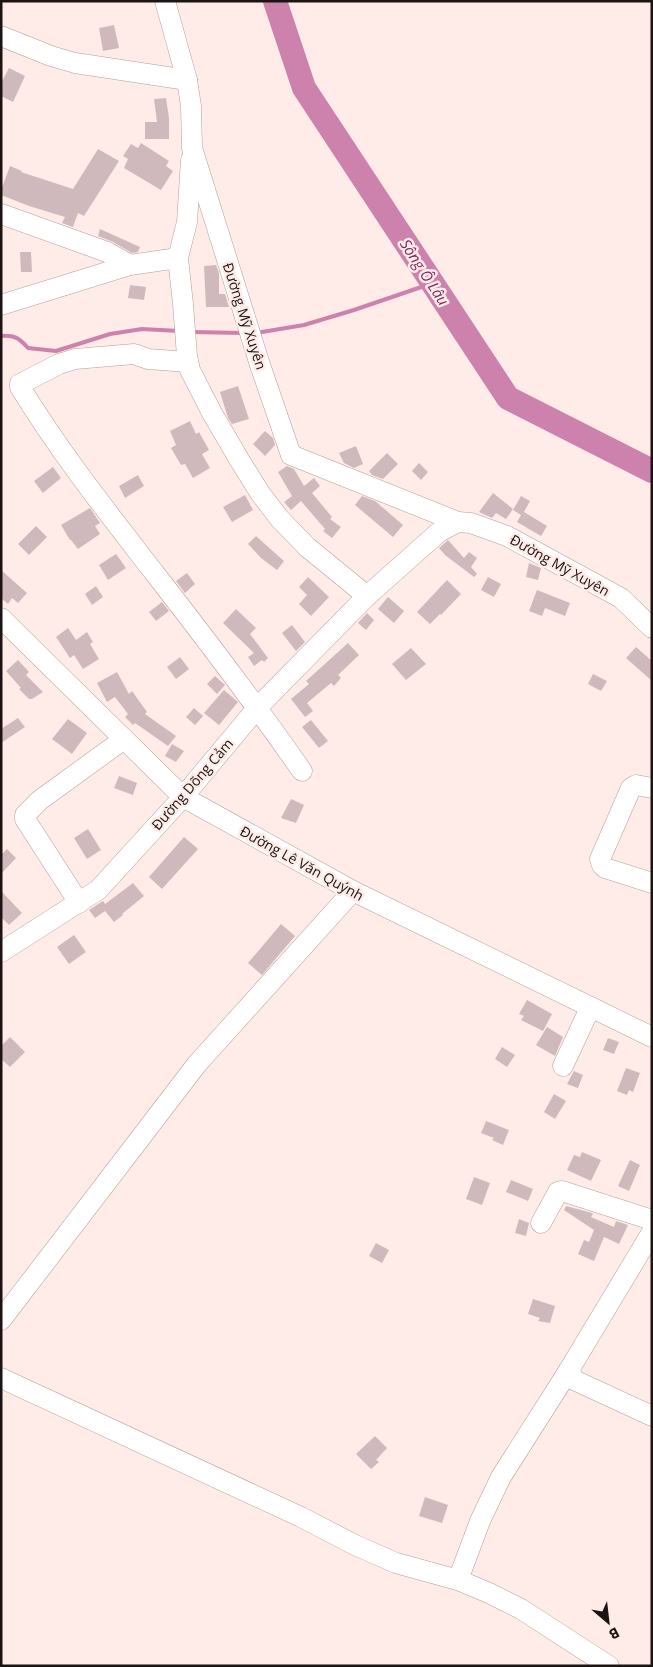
<svg xmlns="http://www.w3.org/2000/svg" width="653" height="1667" font-family="'Open Sans',sans-serif">
	<rect width="100%" height="100%" fill="#ffece8"/>
	<g fill="none" stroke-linecap="round" stroke-linejoin="round">
		<g stroke="#cc82ac" stroke-width="4">
			<polyline points="191,332 244,333"/>
			<polyline points="256,333 304,325 354,310 433,283"/>
			<path d="M1 336C15 335 19 338 28 348L56 351 110 334 142 329 179 331"/>
		</g>
		<polyline stroke="#cc82ac" stroke-width="24" points="275,1 304,88 508,398 652,471"/>
	</g>
	<g fill="#d0b9bc">
		<polygon points="114,25 119,48 103,51 99,28"/>
		<polygon points="9,68 25,76 13,102 1,96 1,83"/>
		<polygon points="166,98 169,118 169,139 145,139 145,122 157,122 154,99"/>
		<polygon points="141,143 169,161 166,166 173,171 161,190 124,168 128,159 123,156 131,144 138,148"/>
		<polygon points="98,149 119,161 84,216 78,213 73,227 62,223 65,217 29,206 1,195 1,190 10,166 22,171 21,172 73,189"/>
		<polygon points="100,229 140,247 138,252 132,253 113,242 98,236"/>
		<polygon points="20,252 31,252 32,272 21,272"/>
		<polygon points="216,265 219,273 219,294 225,294 229,307 206,307 204,266"/>
		<polygon points="130,285 146,287 144,300 128,298"/>
		<polygon points="238,386 249,419 232,424 228,418 220,392"/>
		<polygon points="190,421 196,434 199,432 209,450 202,454 210,468 193,478 185,464 181,465 171,448 176,445 170,431"/>
		<polygon points="265,431 273,438 275,445 265,456 253,444"/>
		<polygon points="356,446 363,464 354,468 344,463 339,453"/>
		<polygon points="387,453 398,464 383,479 372,475 369,471"/>
		<polygon points="419,463 428,472 421,480 412,471"/>
		<polygon points="287,466 294,469 304,486 314,478 320,486 312,493 332,517 330,519 341,527 332,538 323,531 325,529 301,501 291,510 284,502 292,496 278,472"/>
		<polygon points="53,467 61,478 43,493 34,481"/>
		<polygon points="138,475 144,486 125,498 119,486"/>
		<polygon points="493,493 513,509 506,519 496,513 492,518 479,512"/>
		<polygon points="245,495 253,510 232,522 223,507"/>
		<polygon points="362,496 375,501 403,525 393,537 355,505"/>
		<polygon points="521,496 530,501 524,512 547,526 541,536 517,522 521,515 513,510"/>
		<polygon points="90,508 100,523 95,526 100,534 78,549 71,540 70,540 61,525"/>
		<polygon points="36,526 47,537 29,555 18,544"/>
		<polygon points="256,536 284,561 277,570 261,558 248,544"/>
		<polygon points="448,540 464,558 469,552 477,558 471,567 477,574 474,577 445,555 439,548"/>
		<polygon points="116,554 126,568 108,580 99,565"/>
		<polygon points="529,563 541,568 538,580 526,577"/>
		<polygon points="1,570 27,593 18,603 12,598 8,604 1,598"/>
		<polygon points="187,573 195,584 185,593 176,581"/>
		<polygon points="308,577 329,597 311,616 299,604 307,595 299,587"/>
		<polygon points="488,577 501,584 494,597 481,590"/>
		<polygon points="447,580 461,594 441,615 440,614 430,624 417,612"/>
		<polygon points="96,586 103,597 92,605 85,594"/>
		<polygon points="537,590 570,603 565,616 545,608 542,616 529,611"/>
		<polygon points="388,597 404,611 394,623 378,609"/>
		<polygon points="162,602 169,611 156,621 149,612"/>
		<polygon points="236,609 256,628 250,634 268,658 264,662 262,660 254,666 248,657 254,653 223,623"/>
		<polygon points="367,613 374,620 366,630 358,623"/>
		<polygon points="292,625 305,642 296,651 282,633"/>
		<polygon points="68,628 76,640 87,632 93,642 90,644 99,659 83,669 74,655 70,658 56,637"/>
		<polygon points="348,643 359,655 338,675 341,678 334,686 331,683 307,703 313,711 305,717 291,699 309,684 306,681"/>
		<polygon points="636,647 652,661 652,681 626,658"/>
		<polygon points="411,648 426,664 406,680 392,664"/>
		<polygon points="180,657 189,669 176,679 167,667"/>
		<polygon points="18,660 29,672 26,675 43,692 32,699 29,699 19,689 21,688 6,671"/>
		<polygon points="117,672 129,694 132,691 147,712 145,714 176,736 168,746 135,723 133,725 125,717 128,714 115,697 107,702 97,683"/>
		<polygon points="593,674 607,681 601,691 588,684"/>
		<polygon points="215,676 225,685 217,694 207,684"/>
		<polygon points="224,690 238,702 219,725 204,713"/>
		<polygon points="194,708 203,716 195,725 186,717"/>
		<polygon points="18,718 25,727 1,743 1,729"/>
		<polygon points="68,719 87,733 72,754 52,739"/>
		<polygon points="311,720 328,741 319,748 302,727"/>
		<polygon points="172,744 184,751 176,762 165,756"/>
		<polygon points="119,776 137,783 133,795 114,788"/>
		<polygon points="291,799 304,805 296,823 281,818"/>
		<polygon points="88,829 101,850 87,859 74,838"/>
		<polygon points="184,837 198,849 162,889 149,877"/>
		<polygon points="7,849 16,858 1,874 1,855"/>
		<polygon points="133,883 144,896 122,914 123,915 114,922 105,911 95,918 89,910 103,901 105,904"/>
		<polygon points="1,891 22,913 9,925 1,917"/>
		<polygon points="281,924 295,936 262,975 248,963"/>
		<polygon points="74,935 86,952 69,964 57,947"/>
		<polygon points="527,1000 552,1014 543,1031 521,1020 524,1016 519,1014"/>
		<polygon points="547,1027 563,1037 555,1056 536,1045"/>
		<polygon points="10,1037 25,1052 10,1067 1,1059 1,1046"/>
		<polygon points="608,1038 619,1042 614,1054 603,1050"/>
		<polygon points="502,1047 515,1055 507,1067 495,1059"/>
		<polygon points="626,1068 640,1073 633,1092 629,1090 627,1095 617,1091"/>
		<polygon points="574,1071 583,1075 578,1088 567,1084"/>
		<polygon points="554,1094 566,1101 555,1119 544,1112"/>
		<polygon points="486,1121 509,1130 503,1145 492,1140 494,1138 481,1133"/>
		<polygon points="582,1152 601,1160 591,1181 567,1170 574,1155 580,1157"/>
		<polygon points="630,1160 640,1165 629,1191 618,1186"/>
		<polygon points="474,1177 490,1183 482,1205 466,1199"/>
		<polygon points="511,1180 533,1189 528,1201 506,1192"/>
		<polygon points="566,1206 592,1213 593,1214 591,1217 614,1227 616,1221 628,1225 619,1244 604,1237 594,1261 578,1254 584,1240 589,1242 594,1230 564,1210"/>
		<polygon points="519,1219 529,1223 526,1236 515,1233"/>
		<polygon points="376,1243 389,1250 382,1263 369,1256"/>
		<polygon points="533,1299 555,1306 550,1323 538,1321 540,1318 528,1314"/>
		<polygon points="375,1436 387,1448 376,1460 379,1462 371,1469 356,1454"/>
		<polygon points="425,1497 448,1505 442,1523 419,1516"/>
	</g>
	<g fill="none" stroke-linecap="round" stroke-linejoin="round">
		<defs>
			<g id="minor">
				<polyline points="165,1 187,80 191,106 192,148 260,365 291,455 458,522 471,523 507,536 621,598 652,628"/>
				<polyline points="1,36 51,56 75,63 187,80"/>
				<polyline points="191,160 187,222 178,258 183,304 187,356 190,370 212,413 240,461 260,493 279,518 307,547 367,596"/>
				<polyline points="1,214 107,252 130,265 178,258"/>
				<polyline points="1,305 130,265"/>
				<path d="M188 362 148 359 134 354 75 359 59 364 20 384V387C61 454 108 513 156 575 206 639 255 704 302 771"/>
				<polyline points="1,618 183,797 353,891 652,1037"/>
				<polyline points="652,788 636,785 631,788 600,859 602,865 605,868 652,883"/>
				<polyline points="79,903 25,819 25,815 40,800 124,739"/>
				<polyline points="1,952 98,890 183,797 258,707 367,596 439,532 458,522"/>
				<polyline points="563,1066 590,1008"/>
				<polyline points="541,1223 558,1192 562,1191 652,1220"/>
				<polyline points="652,1232 569,1370 574,1380 652,1416"/>
				<polyline points="1,1320 197,1064 353,891"/>
				<polyline points="1,1378 301,1517 355,1545 396,1563 458,1580 489,1593 521,1609 609,1666"/>
				<polyline points="458,1580 480,1521 501,1477 569,1370"/>
			</g>
		</defs>
		<use href="#minor" stroke="#b39e99" stroke-width="21"/>
		<use href="#minor" stroke="#fff" stroke-width="20"/>
	</g>
	<g text-anchor="middle" dominant-baseline="central" stroke-width="5" stroke-linejoin="round" paint-order="stroke">
		<g font-size="14" fill="#1b1412" stroke="#ffece8">
			<text transform="translate(245 316) rotate(72)">Đường Mỹ Xuyên</text>
			<text transform="translate(560 565) rotate(29)">Đường Mỹ Xuyên</text>
			<text transform="translate(192 784) rotate(-49)">Đường Dõng Cảm</text>
			<text transform="translate(302 863) rotate(29)">Đường Lê Văn Quýnh</text>
		</g>
		<g font-size="15" font-style="italic" fill="#7f2860" stroke="#ffece8">
			<text transform="translate(425 272) rotate(57)">Sông Ô Lâu</text>
		</g>
	</g>
	<rect width="653" height="1667" fill="none" stroke="#1b1412" stroke-width="5"/>
	<g transform="translate(608 1622) rotate(152)" stroke="#ffece8" stroke-width="4" paint-order="stroke">
	<path d="M0-4L9 19L0 12L-9 19Z" fill="#1b1412"/>
	<text y="-8" font-size="14" font-weight="bold" text-anchor="middle" fill="#1b1412">B</text>
	</g>
</svg>
